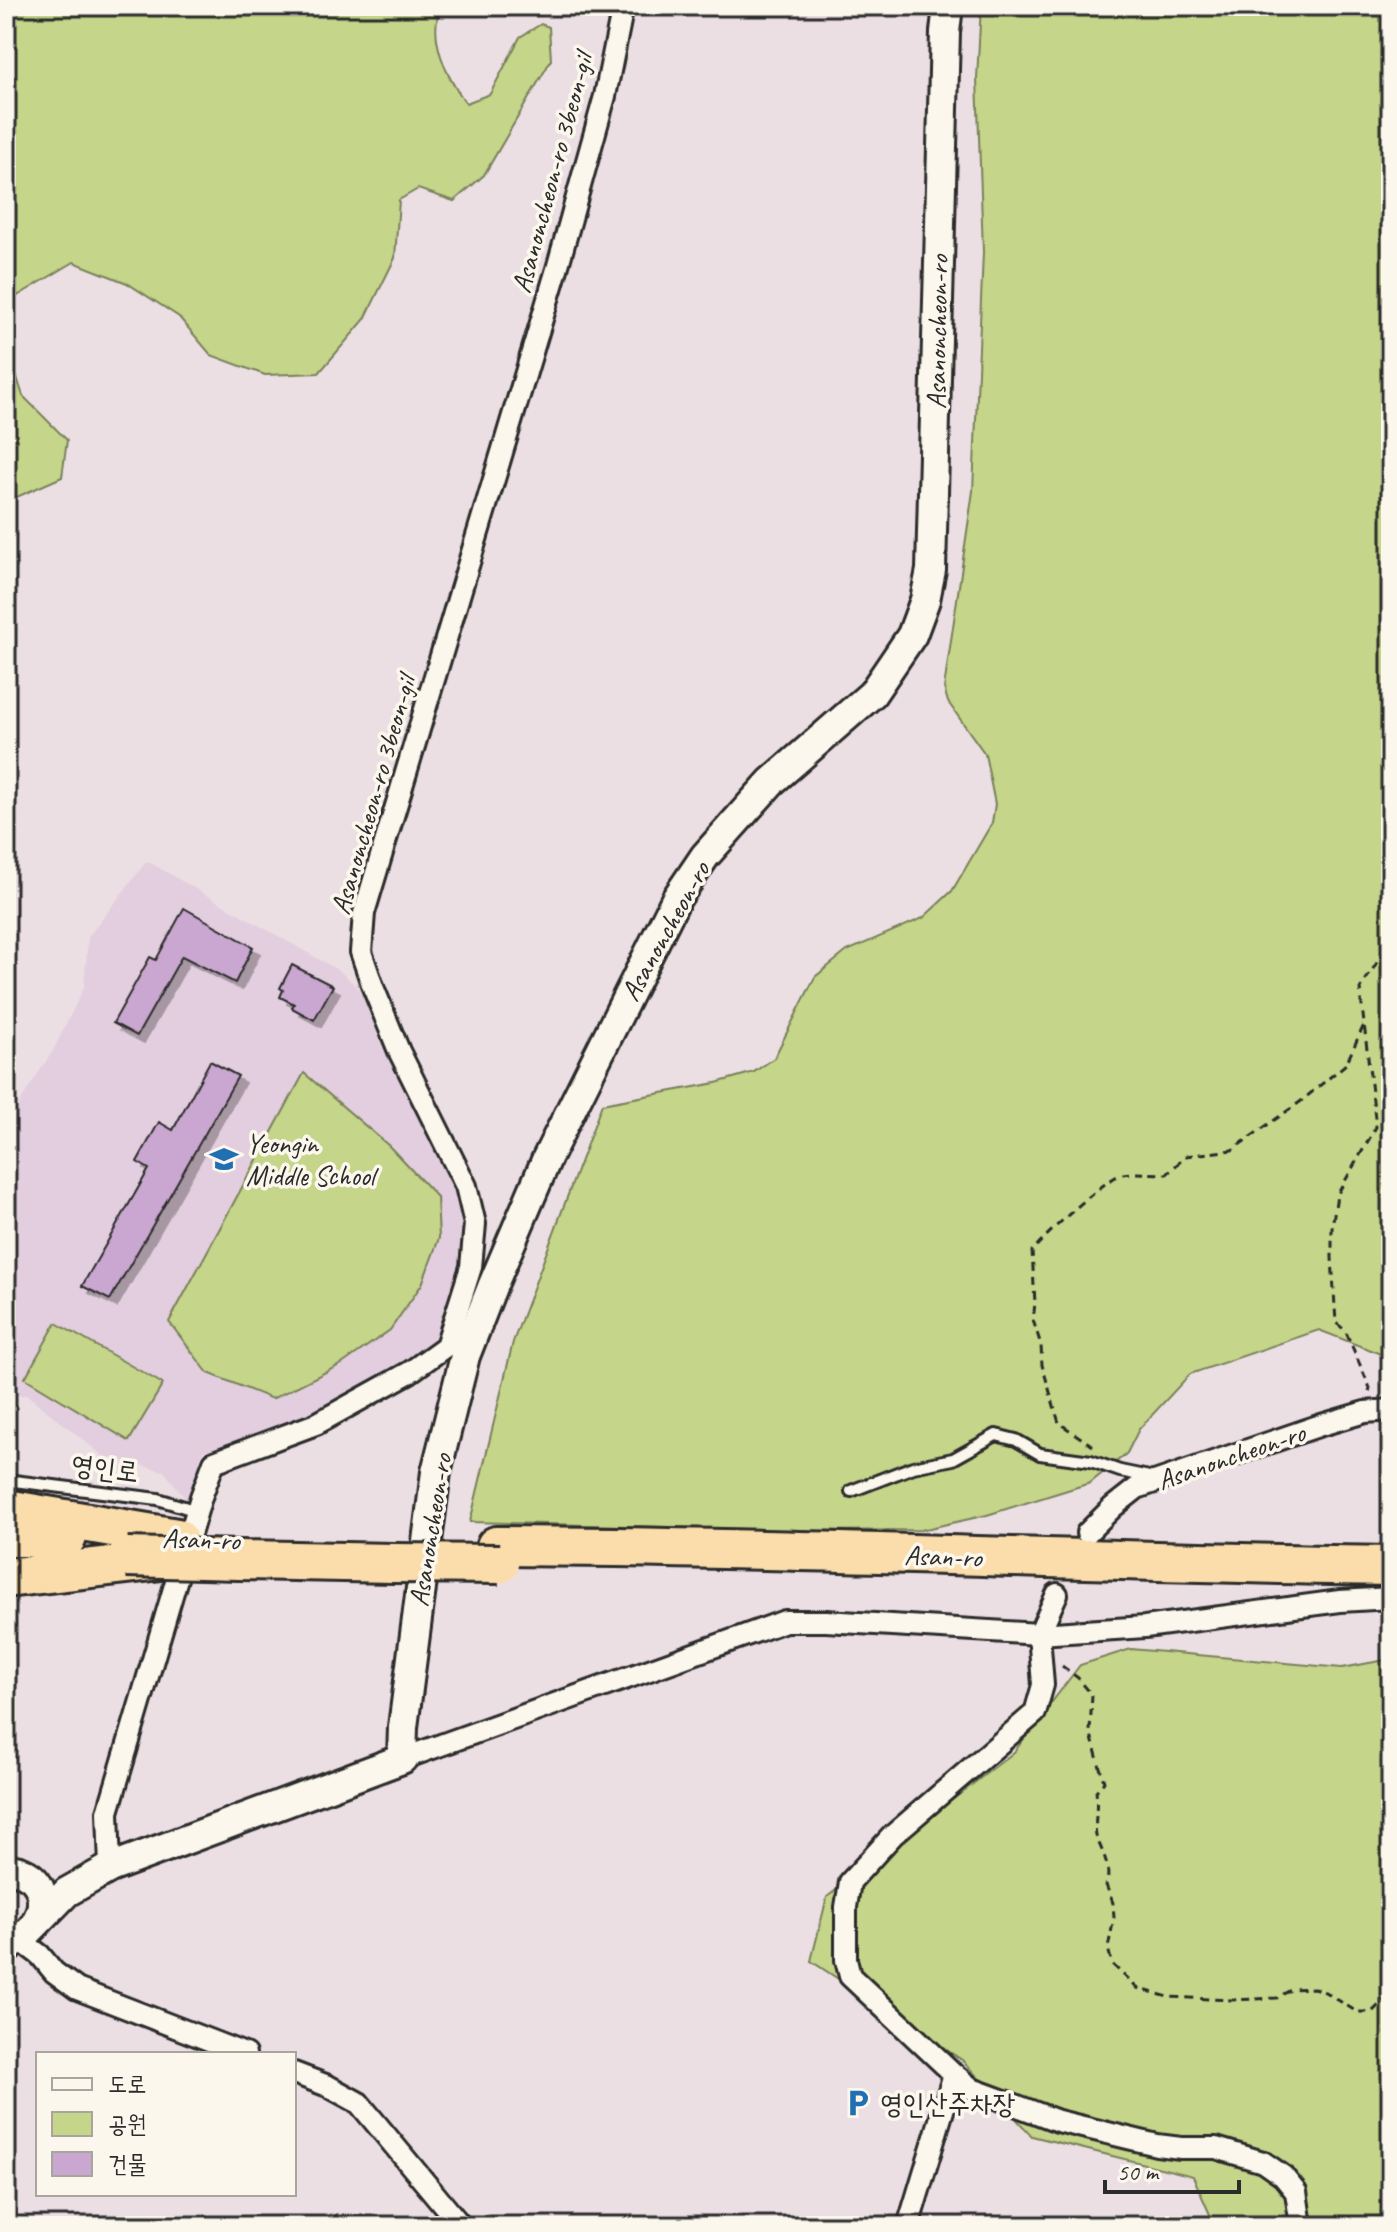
<svg xmlns="http://www.w3.org/2000/svg" width="1397" height="2232" font-family="Caveat,'Poor Story',sans-serif">
	<defs>
		<filter id="shadow"><feDropShadow dx="7" dy="7" stdDeviation="0" flood-color="#0004"/></filter>
	</defs>
	<rect width="100%" height="100%" fill="#ecdfe4"/>
	<filter id="ink" filterUnits="userSpaceOnUse"><feTurbulence type="fractalNoise" baseFrequency=".0125" numOctaves="2"/><feDisplacementMap in="SourceGraphic" scale="16" xChannelSelector="R" yChannelSelector="G"/><feConvolveMatrix kernelMatrix="1 2 1 2 8 2 1 2 1" color-interpolation-filters="sRGB"/></filter>
	<g filter="url(#ink)">
		<polygon fill="#e2cede" points="147,861 341,972 356,986 370,1005 407,1095 459,1187 466,1220 465,1246 441,1332 422,1352 388,1375 294,1423 203,1451 188,1502 164,1471 103,1456 27,1395 6,1395 6,1130 26,1092 54,1049 84,987 88,937"/>
		<g fill="#c5d58a" stroke="#78805a" stroke-width="2">
			<path d="M6 6H441C427 37 447 78 466 103L490 94 520 37 541 24 549 27 551 60 484 175 454 201 418 189 399 200 395 258 365 319 319 373 265 375 211 355 179 317 127 283 74 262 9 301 6 320Z"/>
			<polygon points="981,6 1391,6 1391,1358 1319,1330 1190,1374 1139,1429 1127,1453 1090,1483 987,1515 921,1530 818,1531 470,1522 513,1342 602,1104 716,1083 754,1072 774,1058 815,977 847,951 923,918 952,891 992,823 995,804 985,754 948,702 944,688 973,491 983,252 977,78"/>
			<polygon points="6,343 23,396 67,440 62,477 10,500 6,499"/>
			<polygon points="304,1073 389,1146 437,1197 439,1238 422,1284 390,1330 342,1364 272,1399 208,1373 169,1322"/>
			<polygon points="56,1323 163,1384 129,1441 25,1378"/>
			<polygon points="1131,1649 1342,1668 1391,1659 1391,2226 1215,2226 1193,2176 1032,2136 962,2060 811,1961 827,1897 1014,1752 1080,1665"/>
		</g>
		<g fill="#caa7d0" stroke="#2b2b2b" stroke-width="2" filter="url(#shadow)">
			<polygon points="184,908 253,947 235,983 182,956 137,1036 113,1023 150,957 156,960"/>
			<polygon points="292,965 333,986 314,1020 292,1008 294,1004 280,997 283,990 280,988"/>
			<polygon points="210,1061 238,1076 110,1300 82,1286 149,1169 137,1162 159,1122 173,1130"/>
		</g>
		<g fill="none" stroke-linecap="round" stroke-linejoin="round">
			<defs>
				<g id="lane">
					<polyline points="6,1480 158,1499 197,1511"/>
					<polyline points="851,1491 913,1467 953,1459 996,1435 1016,1440 1040,1454 1091,1461 1120,1471 1154,1478"/>
				</g>
				<g id="street">
					<polyline points="1087,1533 1113,1507 1137,1488 1318,1426 1365,1412 1391,1410"/>
					<polyline points="1057,1594 1039,1634 1043,1685 1035,1713 893,1835 850,1882 846,1907 846,1960 850,1976 954,2074 972,2089 1058,2121 1157,2145 1181,2148 1216,2148 1263,2162 1283,2176 1296,2192 1301,2226"/>
					<polyline points="402,1759 785,1621 826,1621 1039,1634 1145,1627 1340,1601 1391,1598"/>
					<polyline points="110,1868 108,1812 201,1497 214,1462 316,1424 410,1372 446,1346 471,1267 475,1224 466,1186 399,1051 373,987 361,952 364,913 557,269 605,96 623,6"/>
					<polyline points="8,1937 24,1943 40,1955 54,1972 77,1989 245,2054"/>
					<polyline points="294,2073 328,2086 359,2103 461,2226"/>
					<polyline points="908,2226 954,2074"/>
				</g>
				<g id="secondary">
					<path d="M6 1869C39 1870 51 1897 35 1924"/>
					<polyline points="6,1949 27,1933 67,1892 110,1868 402,1759 403,1727 436,1472 465,1356 492,1287 547,1158 676,899 705,856 771,782 872,694 912,635 925,600 931,570 945,32 948,6"/>
				</g>
				<g id="highway">
					<polyline points="6,1509 177,1538"/>
					<polyline points="6,1537 67,1537"/>
					<path d="M496 1546C794 1547 1092 1562 1391 1566"/>
					<polyline points="239,1560 394,1563"/>
					<polyline points="6,1578 162,1560"/>
				</g>
			</defs>
			<use href="#lane" stroke="#2b2b2b" stroke-width="16"/>
			<use href="#street" stroke="#2b2b2b" stroke-width="26"/>
			<use href="#secondary" stroke="#2b2b2b" stroke-width="34"/>
			<use href="#highway" stroke="#2b2b2b" stroke-width="44"/>
			<g stroke="#2b2b2b" stroke-width="3" stroke-dasharray="8 6" stroke-linecap="butt">
				<polyline points="1369,1392 1370,1388 1345,1330 1336,1323 1332,1258 1332,1227 1337,1195 1376,1127 1360,989 1391,941"/>
				<path d="M1093 1446 1059 1423 1042 1365 1041 1345 1033 1320 1035 1303 1032 1251C1045 1236 1106 1177 1123 1174 1137 1172 1153 1174 1167 1174L1186 1156 1232 1150 1300 1102 1346 1064 1364 1025"/>
				<path d="M1062 1666 1078 1678 1092 1695 1090 1731 1104 1782 1096 1791C1098 1804 1094 1828 1096 1836 1102 1852 1112 1867 1106 1885L1113 1903 1114 1918 1108 1948 1112 1964 1137 1988 1168 1997 1231 2000 1277 1998 1292 1989 1314 1988 1325 1992 1357 2012H1372L1384 2000 1391 1999"/>
			</g>
			<use href="#lane" stroke="#fbf7ec" stroke-width="10"/>
			<use href="#street" stroke="#fbf7ec" stroke-width="20"/>
			<use href="#secondary" stroke="#fbf7ec" stroke-width="28"/>
			<use href="#highway" stroke="#fbddab" stroke-width="38"/>
			<defs>
				<g id="highway-bridge">
					<polyline points="127,1557 239,1560"/>
					<polyline points="394,1563 499,1564"/>
				</g>
			</defs>
			<use href="#highway-bridge" stroke="#2b2b2b" stroke-width="44" stroke-linecap="butt"/>
			<use href="#highway-bridge" stroke="#fbddab" stroke-width="38"/>
		</g>
	</g>
	<defs>
		<symbol id="school-bare" viewBox="-9 -9 18 18"><path d="M0-5L7-2L0 1L-7-2ZM-4 1L0 2.5L4 1V4Q0 6-4 4Z" fill="#1f6fb2" stroke="#fbf7ec" stroke-width="2.5" paint-order="stroke"/></symbol>
		<symbol id="parking-bare" viewBox="-9 -9 18 18"><path d="M-3.5-5.5H1a3.5 3.5 0 0 1 0 7H-1V5.5H-3.5ZM-1-3.4V-.6H.8a1.4 1.4 0 0 0 0-2.8Z" fill="#1f6fb2" stroke="#fbf7ec" stroke-width="2.5" paint-order="stroke"/></symbol>
	</defs>
	<g fill-rule="evenodd">
		<use href="#school-bare" x="204" y="1139" width="40" height="40"/>
		<use href="#parking-bare" x="838" y="2083" width="40" height="40"/>
	</g>
	<g text-anchor="middle" dominant-baseline="central" stroke-width="7" stroke-linejoin="round" paint-order="stroke">
		<g font-size="28" fill="#2b2b2b" stroke="#fbf7ec">
			<text transform="translate(552 173) rotate(-75)">Asanoncheon-ro 3beon-gil</text>
			<text transform="translate(937 332) rotate(-89)">Asanoncheon-ro</text>
			<text transform="translate(373 795) rotate(-74)">Asanoncheon-ro 3beon-gil</text>
			<text transform="translate(665 931) rotate(-61)">Asanoncheon-ro</text>
			<text transform="translate(1231 1456) rotate(-19)">Asanoncheon-ro</text>
			<text transform="translate(105 1468) rotate(7)">영인로</text>
			<text transform="translate(430 1530) rotate(-81)">Asanoncheon-ro</text>
			<text transform="translate(201 1539) rotate(2)">Asan-ro</text>
			<text transform="translate(943 1556) rotate(2)">Asan-ro</text>
		</g>
		<g font-size="28" fill="#2b2b2b" stroke="#fbf7ec" text-anchor="start">
			<text x="246" y="1143">Yeongin<tspan x="246" dy="32">Middle School</tspan></text>
			<text x="880" y="2103">영인산주차장</text>
		</g>
	</g>
	<rect width="1397" height="2232" fill="none" stroke="#fbf7ec" stroke-width="32"/>
	<rect x="16" y="16" width="1365" height="2200" fill="none" stroke="#2b2b2b" stroke-width="3" filter="url(#ink)"/>
	<rect x="36" y="2052" width="260" height="144" fill="#fbf7ec" stroke="#a8a59f" stroke-width="2"/>
	<rect x="52" y="2078" width="40" height="12" fill="#fbf7ec" stroke="#a8a59f" stroke-width="2"/>
	<text x="108" y="2092" font-size="24" fill="#2b2b2b">도로</text>
	<rect x="52" y="2112" width="40" height="24" fill="#c5d58a" stroke="#a8a59f" stroke-width="2"/>
	<text x="108" y="2132" font-size="24" fill="#2b2b2b">공원</text>
	<rect x="52" y="2152" width="40" height="24" fill="#caa7d0" stroke="#a8a59f" stroke-width="2"/>
	<text x="108" y="2172" font-size="24" fill="#2b2b2b">건물</text>
	<path d="M1105 2180v12h134v-12" fill="none" stroke="#2b2b2b" stroke-width="4"/>
	<text x="1117" y="2180" font-size="24" fill="#2b2b2b" stroke="#fbf7ec" stroke-width="6" paint-order="stroke">50 m</text>
</svg>
